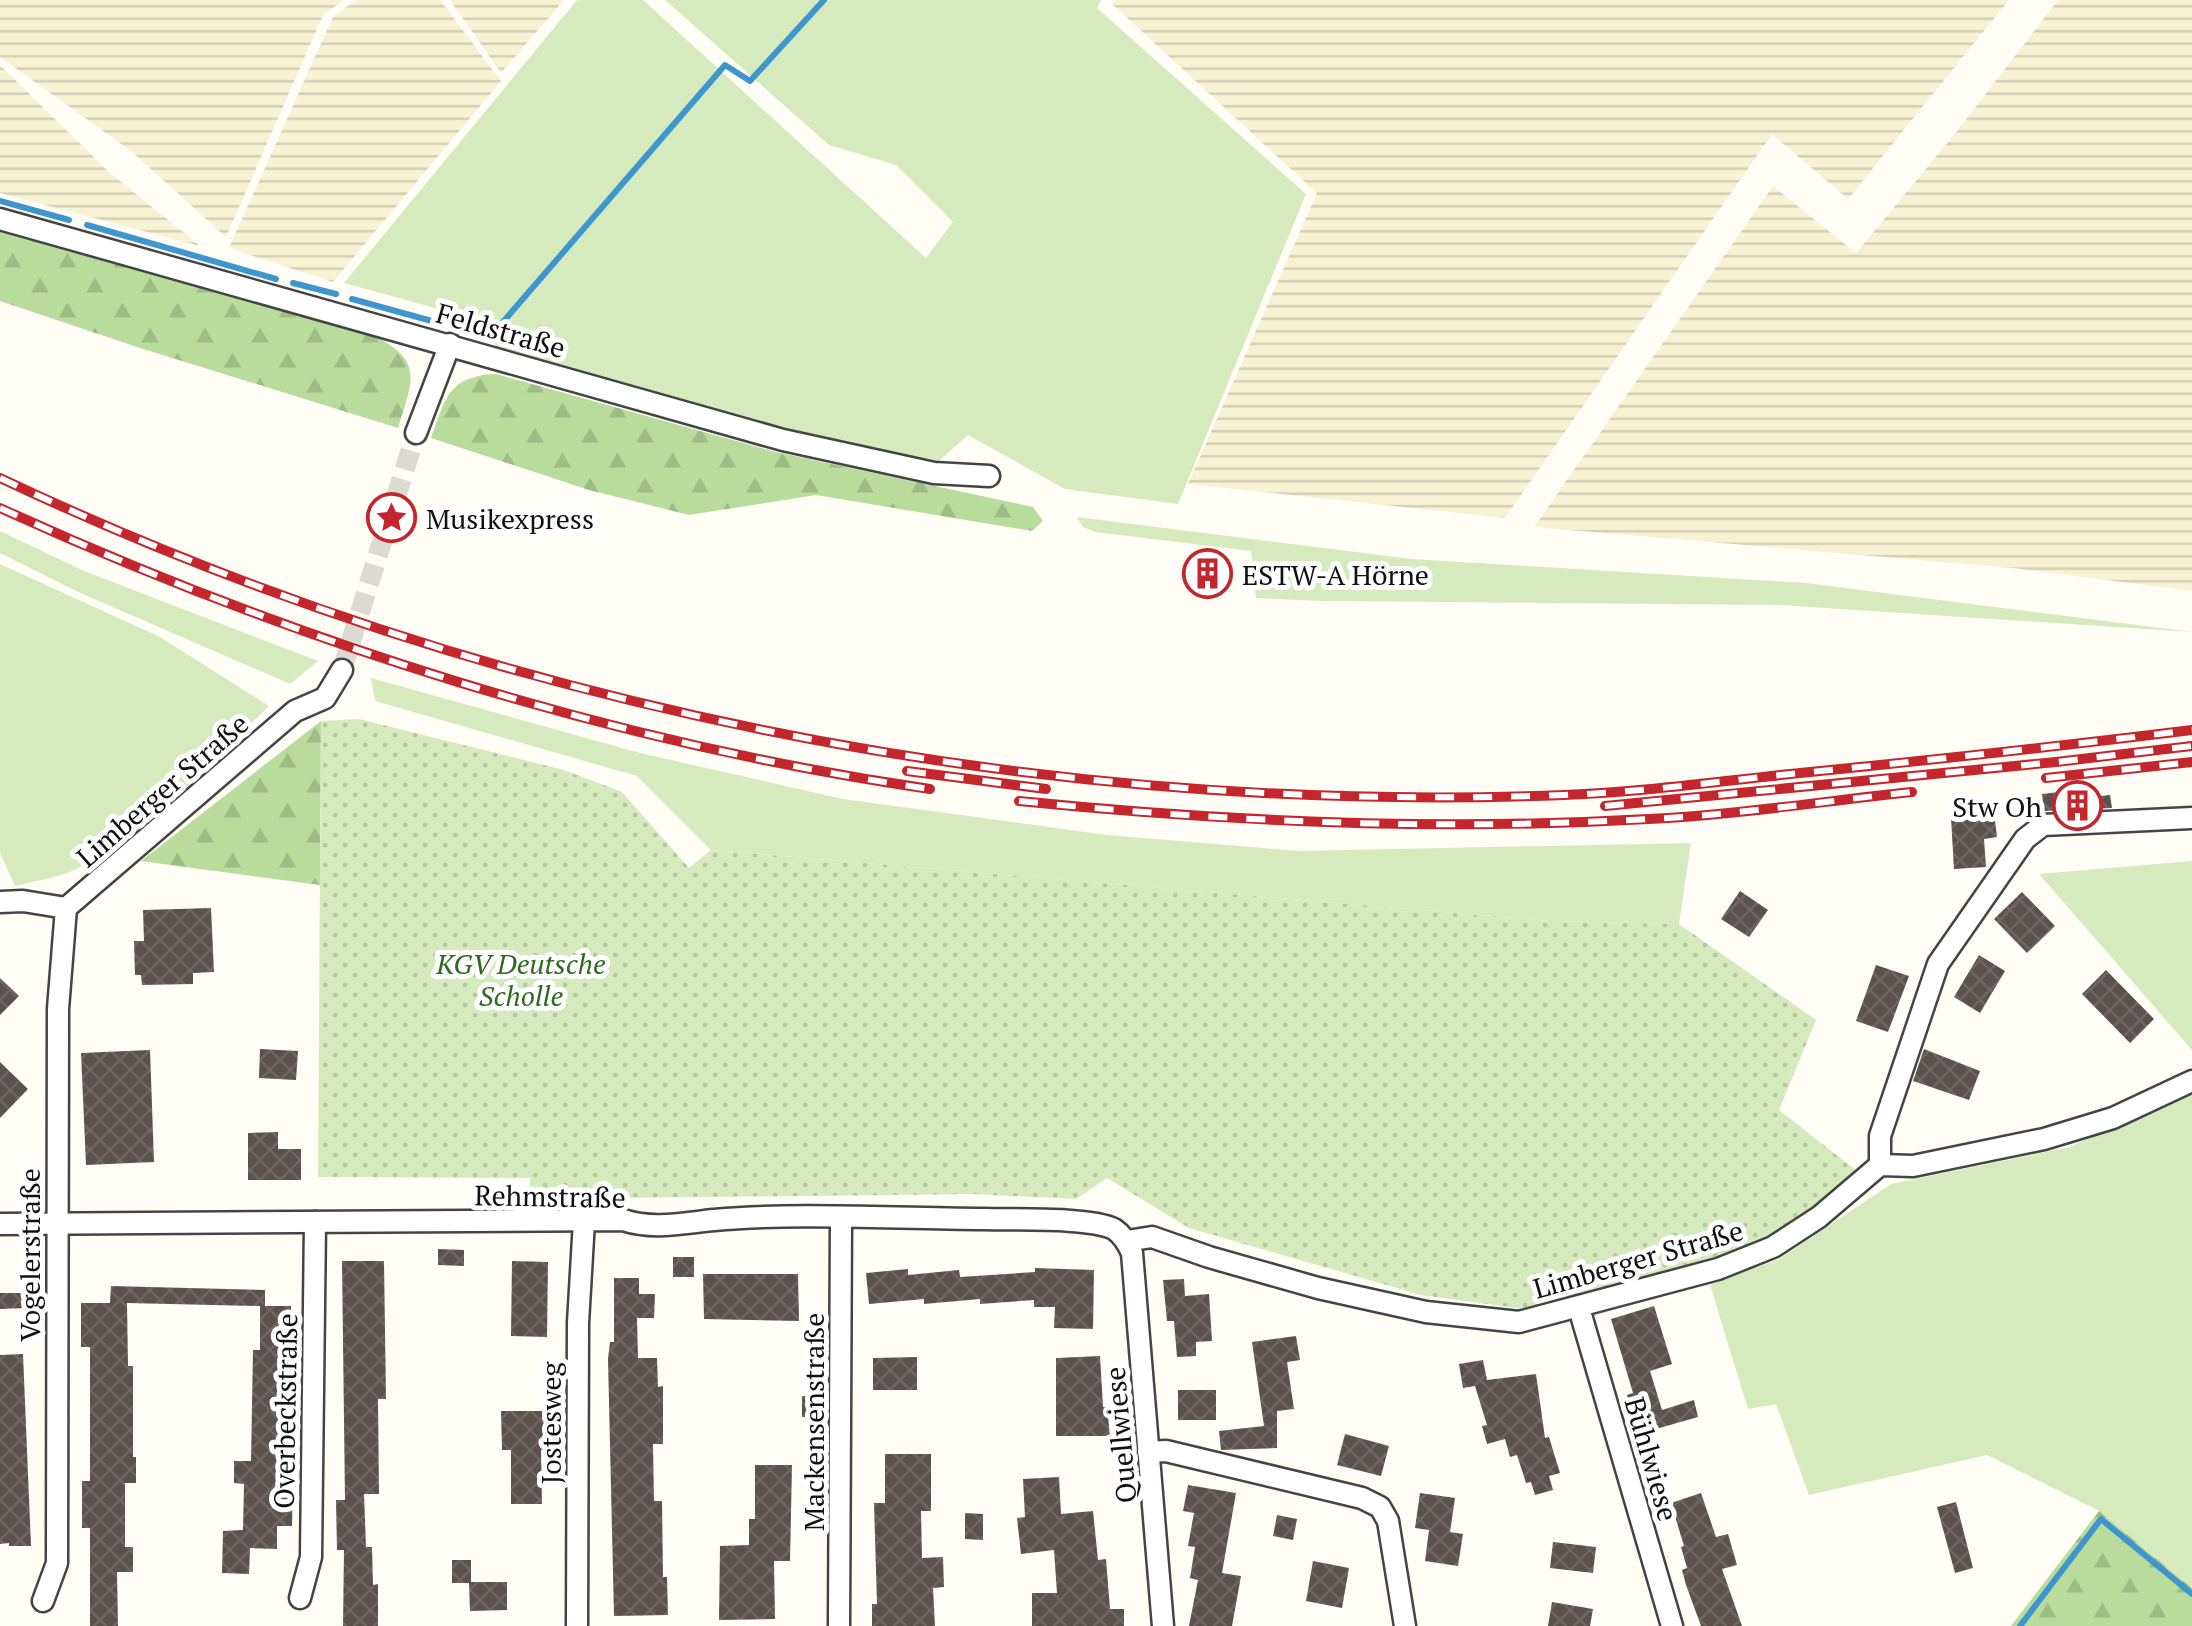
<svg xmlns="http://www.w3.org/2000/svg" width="2192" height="1626" font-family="'PT Serif',serif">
	<defs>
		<pattern id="farmland-rules" width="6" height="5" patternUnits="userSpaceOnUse" patternTransform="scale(2.5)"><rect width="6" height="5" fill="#f6f3d4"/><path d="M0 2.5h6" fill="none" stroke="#d2cfb5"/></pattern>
		<pattern id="forest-firs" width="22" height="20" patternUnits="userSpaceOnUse" patternTransform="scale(2.5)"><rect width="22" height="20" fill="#b9dc9c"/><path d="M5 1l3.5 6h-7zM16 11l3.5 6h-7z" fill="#9ebc85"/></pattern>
		<pattern id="garden-dots" width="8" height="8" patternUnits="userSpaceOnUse" patternTransform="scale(2.5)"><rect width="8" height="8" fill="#d5ebbd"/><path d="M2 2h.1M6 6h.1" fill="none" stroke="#b6c8a1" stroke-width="1.8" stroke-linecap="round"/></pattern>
		<pattern id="building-cross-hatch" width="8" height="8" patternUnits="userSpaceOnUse" patternTransform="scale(2.5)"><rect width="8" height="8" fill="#5a524d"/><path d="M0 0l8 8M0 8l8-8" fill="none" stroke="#6d6662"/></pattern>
	</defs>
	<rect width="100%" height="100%" fill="#fffdf5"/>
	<g fill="url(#farmland-rules)">
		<polygon points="0,0 344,0 323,15 226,237 131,151 0,57"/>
		<polygon points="356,0 440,0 501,81 333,282 229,248 333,17"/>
		<polygon points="450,0 564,0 501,73"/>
		<polygon points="1114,0 2009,0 1848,199 1772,134 1505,518 1188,484 1317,193 1112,4"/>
		<polygon points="2058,0 2192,0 2192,591 2013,568 1534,527 1773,186 1856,253 1954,135"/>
		<polygon points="0,65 109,172 200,246 0,193"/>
	</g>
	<g fill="#d5ebbd">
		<polygon points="577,0 643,0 926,258 953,222 896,165 829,145 665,0 1101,0 1097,8 1306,194 1178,504 1065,489 968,435 934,465 783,432 496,347 486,322 344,283"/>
		<polygon points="1077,517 1412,559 1806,583 2192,632 1780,605 1321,601 1256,598 1251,551 1095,532 1083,527"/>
		<polygon points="0,531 84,571 318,661 290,684 76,591 0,553"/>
		<path d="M0 564 160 637 269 706C213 761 145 835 74 870 57 878 34 881 15 886L0 853Z"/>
		<polygon points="371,678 640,753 843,799 1107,835 1298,851 1691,843 1679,924 1551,921 711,850 637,776 375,701"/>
		<polygon points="2192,861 2192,1050 2039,874"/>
		<polygon points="2192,1088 2192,1588 2099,1511 1987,1455 1809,1495 1776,1404 1748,1409 1710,1285 1779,1259 1891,1184 2070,1147"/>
	</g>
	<g fill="url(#forest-firs)">
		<path d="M0 229 378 338C425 362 411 385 398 428L140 348 0 301Z"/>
		<path d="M496 374 776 452 1033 507 1043 521 1032 531 816 495 689 515 589 490 431 438C446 398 448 376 496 374Z"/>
		<polygon points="321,721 320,885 141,861"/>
		<polygon points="2099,1511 2192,1588 2192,1626 2011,1626"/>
	</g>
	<polygon fill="url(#garden-dots)" points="359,719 564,770 622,792 689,868 711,850 1551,921 1679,924 1816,1020 1779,1110 1857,1171 1814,1209 1753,1247 1524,1309 1421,1295 1189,1228 1107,1178 1076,1199 973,1194 530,1199 530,1178 318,1177 321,721"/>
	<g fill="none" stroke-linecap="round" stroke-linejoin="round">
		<g stroke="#3f96cf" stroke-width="6">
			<polyline points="0,201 69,220"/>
			<polyline points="87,225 276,279"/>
			<polyline points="293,283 336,294"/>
			<polyline points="352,299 439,323"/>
			<polyline points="461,330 490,337 725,65 750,81 824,0"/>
			<polyline points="2020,1626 2101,1519 2192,1594"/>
		</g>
	</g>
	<g fill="url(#building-cross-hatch)">
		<polygon points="1194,564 1221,566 1219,585 1192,582"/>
		<polygon points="2059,792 2060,800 2110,795 2112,808 2044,811 2042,794"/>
		<polygon points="1994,813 1997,837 1984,839 1986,867 1954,869 1951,818"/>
		<polygon points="1740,891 1768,910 1749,937 1721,919"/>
		<polygon points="2022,892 2055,926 2027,953 1994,919"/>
		<polygon points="211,908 214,972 193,973 193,984 142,985 141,975 135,975 134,941 144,941 143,910"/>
		<polygon points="1979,955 2005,971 1980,1013 1954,997"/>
		<polygon points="1876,965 1909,976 1888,1032 1856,1021"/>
		<polygon points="2106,970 2154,1019 2130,1043 2082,994"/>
		<polygon points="0,978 19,996 0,1015"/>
		<polygon points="260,1049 298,1051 296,1080 259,1078"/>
		<polygon points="1924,1049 1980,1071 1969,1100 1913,1081"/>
		<polygon points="150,1050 154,1162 86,1165 81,1053"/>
		<polygon points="0,1062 28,1089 0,1118"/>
		<polygon points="278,1132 278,1149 301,1149 301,1180 248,1180 248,1133"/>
		<polygon points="438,1249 464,1250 464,1266 438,1265"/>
		<rect x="673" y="1257" width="21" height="20"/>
		<polygon points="342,1261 384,1261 386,1399 378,1399 379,1494 364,1494 366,1547 372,1547 373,1585 378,1584 378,1626 343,1626 344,1550 337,1550 336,1500 345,1500"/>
		<polygon points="512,1261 548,1262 547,1337 511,1336"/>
		<polygon points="1035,1268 1094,1270 1093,1329 1054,1328 1055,1307 1034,1307 1034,1300 980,1304 980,1299 924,1304 924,1299 869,1304 866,1273 908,1269 908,1275 959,1270 960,1277 1035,1272"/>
		<polygon points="703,1274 798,1274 799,1321 704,1319"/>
		<polygon points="614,1278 639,1278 639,1294 655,1294 654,1318 637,1318 638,1358 657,1358 658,1387 663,1386 663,1444 653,1444 654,1501 662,1501 663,1577 667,1577 668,1615 614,1616 608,1359 610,1342 614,1342"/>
		<polygon points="1184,1279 1185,1296 1209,1294 1212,1341 1196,1342 1196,1356 1177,1357 1174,1321 1167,1321 1163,1280"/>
		<polygon points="111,1286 265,1290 265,1306 291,1306 290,1352 284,1352 282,1482 293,1482 292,1526 277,1526 277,1549 250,1548 249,1574 222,1573 223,1531 243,1530 244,1484 234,1483 234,1461 251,1461 253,1350 260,1350 260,1306 127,1303 128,1366 133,1366 133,1457 136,1457 136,1483 125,1483 125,1547 133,1547 133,1572 117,1572 118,1626 90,1626 90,1528 82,1528 82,1481 90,1481 90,1347 81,1347 81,1303 110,1303"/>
		<polygon points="0,1293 26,1293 26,1308 0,1309"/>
		<polygon points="1654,1306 1672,1364 1650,1371 1662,1410 1694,1400 1698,1417 1656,1429 1654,1421 1636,1426 1627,1395 1633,1393 1611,1319"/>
		<polygon points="1296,1336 1300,1360 1287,1362 1294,1409 1277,1411 1277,1448 1221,1450 1219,1431 1264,1426 1252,1342"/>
		<polygon points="23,1354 31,1546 9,1546 9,1543 0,1544 0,1355"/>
		<polygon points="1100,1356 1103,1407 1107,1407 1110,1436 1056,1436 1056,1358"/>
		<polygon points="917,1357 917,1390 873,1390 873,1358"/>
		<polygon points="1483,1360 1487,1380 1536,1374 1545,1438 1549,1437 1560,1473 1549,1476 1553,1490 1535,1495 1531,1482 1526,1483 1517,1455 1510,1457 1505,1439 1487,1444 1482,1426 1487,1425 1475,1386 1463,1388 1459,1364"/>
		<rect x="1178" y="1390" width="38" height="30"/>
		<rect x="802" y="1396" width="16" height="21"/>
		<polygon points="501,1411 546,1411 546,1450 541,1450 542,1504 511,1504 511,1450 502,1450"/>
		<polygon points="1345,1434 1389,1446 1381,1476 1337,1465"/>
		<polygon points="885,1454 931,1454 931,1511 921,1511 922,1558 943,1557 944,1587 933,1588 935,1626 872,1626 872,1604 877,1604 874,1503 885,1503"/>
		<polygon points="755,1465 792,1465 790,1561 774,1561 775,1619 719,1620 720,1546 749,1545 749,1519 755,1519"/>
		<polygon points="1059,1477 1061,1514 1093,1511 1098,1560 1106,1559 1110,1609 1124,1609 1124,1626 1032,1626 1032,1593 1057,1593 1054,1550 1021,1554 1017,1518 1025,1517 1023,1479"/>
		<polygon points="1188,1485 1236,1493 1222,1573 1241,1576 1232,1626 1189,1626 1198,1580 1190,1578 1195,1547 1188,1546 1194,1513 1183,1511"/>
		<polygon points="1420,1493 1455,1498 1450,1532 1463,1534 1458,1566 1425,1561 1429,1530 1415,1528"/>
		<polygon points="1701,1493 1716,1537 1728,1534 1737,1565 1722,1569 1742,1626 1701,1626 1686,1585 1682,1570 1687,1568 1681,1547 1684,1546 1671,1503"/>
		<polygon points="1956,1502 1973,1568 1955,1573 1937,1507"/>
		<polygon points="965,1513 983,1514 983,1540 965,1539"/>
		<polygon points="1277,1515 1297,1519 1293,1540 1273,1536"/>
		<polygon points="1553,1542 1596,1547 1593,1573 1550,1568"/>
		<polygon points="452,1560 471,1560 471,1582 507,1582 507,1610 470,1611 469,1583 452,1583"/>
		<polygon points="1313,1561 1349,1568 1342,1608 1306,1601"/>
		<polygon points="1552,1602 1593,1609 1590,1626 1548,1626"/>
	</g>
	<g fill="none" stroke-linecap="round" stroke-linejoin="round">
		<polyline stroke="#dbdad3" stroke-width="20" stroke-dasharray="20 10" stroke-linecap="butt" points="342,670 416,433"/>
		<defs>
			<g id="minor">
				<polyline points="0,219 783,440 934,473 989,476"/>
				<polyline points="416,433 450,344"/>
				<polyline points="0,902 23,901 66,908 295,711 325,698 342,670"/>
				<polyline points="1880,1165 1880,1136 1938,964 2025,839 2043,825 2192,818"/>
				<path d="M0 1224 623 1220C654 1230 683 1223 714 1220 803 1212 895 1219 984 1219 1013 1220 1091 1217 1114 1229 1123 1235 1128 1244 1132 1253L1163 1626"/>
				<polyline points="1127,1241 1152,1237 1209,1257 1318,1288 1426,1312 1519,1322 1718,1269 1773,1247 1819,1217 1880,1165 1913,1166 2044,1139 2113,1118 2192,1081"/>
				<polyline points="1579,1308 1672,1626"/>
				<polyline points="1148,1452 1166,1451 1362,1498 1380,1507 1388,1521 1405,1626"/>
				<polyline points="300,1598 311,1557 315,1222"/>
				<polyline points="43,1601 57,1563 58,1009 66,908"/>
				<polyline points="577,1626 578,1323 584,1221"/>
				<polyline points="839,1626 841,1218"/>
			</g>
		</defs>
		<use href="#minor" stroke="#444" stroke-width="25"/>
		<use href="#minor" stroke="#fff" stroke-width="20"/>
		<defs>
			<g id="rail">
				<path d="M0 478C486 707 1027 815 1564 795 1643 792 1722 781 1800 773 1931 760 2062 746 2192 730"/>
				<path d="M0 508C292 641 612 743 930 789"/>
				<polyline points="907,771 1046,789"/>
				<polyline points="2046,778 2192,762"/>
				<path d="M1019 801C1229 822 1438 831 1648 819 1736 815 1824 801 1912 792"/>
				<polyline points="1605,806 2056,762 2192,746"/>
			</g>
		</defs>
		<use href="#rail" stroke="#c4262e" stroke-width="10"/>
		<use href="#rail" stroke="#fff" stroke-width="6" stroke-dasharray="19" stroke-linecap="butt"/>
	</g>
	<defs>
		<symbol id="sight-ring" viewBox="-11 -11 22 22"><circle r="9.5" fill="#fff" stroke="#c4262e" stroke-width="1.5"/><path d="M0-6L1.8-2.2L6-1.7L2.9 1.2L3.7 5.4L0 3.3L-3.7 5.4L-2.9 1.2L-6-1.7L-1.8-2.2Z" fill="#c4262e"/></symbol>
		<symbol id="building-ring" viewBox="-11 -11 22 22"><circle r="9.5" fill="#fff" stroke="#c4262e" stroke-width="1.5"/><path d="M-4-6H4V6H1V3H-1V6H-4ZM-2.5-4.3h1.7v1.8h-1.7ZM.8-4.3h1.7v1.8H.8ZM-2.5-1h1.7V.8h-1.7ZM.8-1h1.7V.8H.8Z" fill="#c4262e"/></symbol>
	</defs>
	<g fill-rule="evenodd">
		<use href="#sight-ring" x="364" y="490" width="55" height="55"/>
		<use href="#building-ring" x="1180" y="546" width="55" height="55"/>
		<use href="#building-ring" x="2050" y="778" width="55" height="55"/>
	</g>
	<g text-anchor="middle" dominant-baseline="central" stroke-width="10" stroke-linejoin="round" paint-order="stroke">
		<g font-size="28" fill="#111" stroke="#fff">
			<text transform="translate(501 330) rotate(16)">Feldstraße</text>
			<text transform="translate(162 790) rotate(-41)">Limberger Straße</text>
			<text transform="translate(550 1196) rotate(1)">Rehmstraße</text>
			<text transform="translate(29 1255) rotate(-90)">Vogelerstraße</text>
			<text transform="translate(1638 1259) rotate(-16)">Limberger Straße</text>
			<text transform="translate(285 1411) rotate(-89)">Overbeckstraße</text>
			<text transform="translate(813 1422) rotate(-90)">Mackensenstraße</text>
			<text transform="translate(550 1423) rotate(-90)">Jostesweg</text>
			<text transform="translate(1120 1435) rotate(-95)">Quellwiese</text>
			<text transform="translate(1652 1459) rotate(74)">Bühlwiese</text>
		</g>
		<g font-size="28" fill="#111" stroke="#fff" text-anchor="start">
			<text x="426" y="518">Musikexpress</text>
			<text x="1242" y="574">ESTW-A Hörne</text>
			<text x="2042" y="806" text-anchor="end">Stw Oh</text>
		</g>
		<g font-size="28" font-style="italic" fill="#2f6b1f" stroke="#fff">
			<text x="521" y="963">KGV Deutsche<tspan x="521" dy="32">Scholle</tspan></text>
		</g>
	</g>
</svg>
